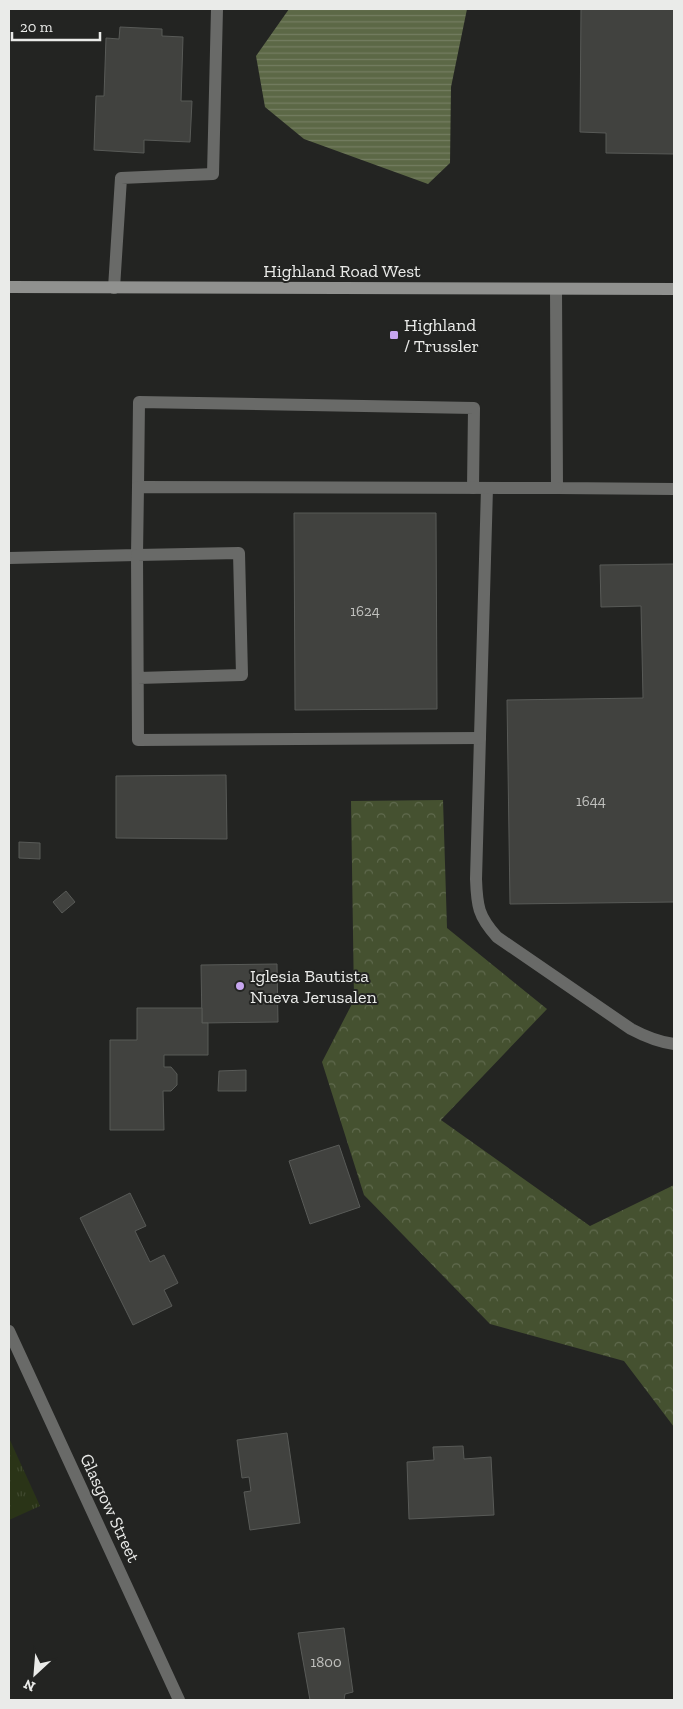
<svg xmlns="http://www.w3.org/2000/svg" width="683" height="1709" font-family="'Zilla Slab',serif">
	<defs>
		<pattern id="grass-tufts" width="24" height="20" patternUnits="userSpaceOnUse" patternTransform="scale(1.25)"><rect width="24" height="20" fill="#2a3417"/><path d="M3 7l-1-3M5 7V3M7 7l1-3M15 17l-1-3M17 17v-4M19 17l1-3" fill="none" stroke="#3f482e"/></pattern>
		<pattern id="forest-crowns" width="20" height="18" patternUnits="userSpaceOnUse" patternTransform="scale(1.25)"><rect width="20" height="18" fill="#455130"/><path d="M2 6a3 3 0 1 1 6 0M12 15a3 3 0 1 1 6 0" fill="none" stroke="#606a4e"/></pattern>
		<pattern id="water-rules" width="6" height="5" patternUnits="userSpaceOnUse" patternTransform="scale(1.25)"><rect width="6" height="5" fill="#5c6846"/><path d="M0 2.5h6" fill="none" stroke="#747e61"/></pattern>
	</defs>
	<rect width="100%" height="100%" fill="#232422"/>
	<polygon fill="url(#grass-tufts)" points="9,1438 40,1506 9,1520"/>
	<polygon fill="url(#forest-crowns)" points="443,800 447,928 547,1009 441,1120 590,1226 674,1185 674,1427 624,1361 490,1324 364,1195 322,1062 354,1000 351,801"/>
	<polygon fill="url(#water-rules)" points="289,9 467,9 451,87 450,163 428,184 304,139 265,107 256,56"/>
	<g fill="#41423f" stroke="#585a57">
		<polygon points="581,9 674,9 674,154 606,153 606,133 580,132"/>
		<polygon points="120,27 162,29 162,36 183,37 181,101 192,101 190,142 144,140 144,153 94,150 96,96 104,96 106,38 119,39"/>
		<polygon points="294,513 436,513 437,709 295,710"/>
		<polygon points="674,564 674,902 510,904 507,700 643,698 641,606 601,607 600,565"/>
		<polygon points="226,775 227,839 116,838 116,776"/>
		<polygon points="19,842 40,843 40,859 19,858"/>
		<polygon points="66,891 75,902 62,913 53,902"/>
		<polygon points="277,964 278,1022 202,1023 201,965"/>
		<polygon points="137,1008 202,1008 202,1023 208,1023 208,1055 164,1055 164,1067 171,1067 177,1074 177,1085 171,1091 163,1091 164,1130 110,1130 110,1040 137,1040"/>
		<polygon points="246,1070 246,1091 218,1091 219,1071"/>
		<polygon points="339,1145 360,1207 310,1224 289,1161"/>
		<polygon points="130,1193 146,1226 135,1231 150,1262 164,1255 178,1283 164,1290 172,1306 133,1325 80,1218"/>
		<polygon points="287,1433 300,1523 250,1530 244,1492 251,1491 249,1477 242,1478 237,1440"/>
		<polygon points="463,1446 464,1459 491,1457 494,1515 409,1519 407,1462 434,1460 433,1447"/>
		<polygon points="344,1628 353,1692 345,1694 344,1700 310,1700 298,1633"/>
	</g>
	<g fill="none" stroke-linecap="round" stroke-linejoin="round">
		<g stroke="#696a68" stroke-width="12">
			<polyline points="114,288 121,178 213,174 217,9"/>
			<polyline points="556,289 557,488 674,489"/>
			<polyline points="138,487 139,402 474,408 473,488"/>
			<path d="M487 488 476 879C477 906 478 916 497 937L631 1029C646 1037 658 1042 674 1044"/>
			<polyline points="9,558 137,555 138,487 557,488"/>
			<polyline points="138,678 242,675 239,553 137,555 138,740 480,738"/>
		</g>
		<polyline stroke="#696a68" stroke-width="12" points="9,1331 179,1700"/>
		<polyline stroke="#90918f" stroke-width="12" points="9,287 674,289"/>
	</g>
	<g fill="#c7a6ef" stroke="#232422" stroke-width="2">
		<rect x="389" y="330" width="10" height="10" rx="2.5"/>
		<circle cx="240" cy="986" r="5"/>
	</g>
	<g text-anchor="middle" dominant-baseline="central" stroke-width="4" stroke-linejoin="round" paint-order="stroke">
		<g font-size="15" fill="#c0c1be">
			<text x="365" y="611">1624</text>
			<text x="591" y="801">1644</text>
			<text x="326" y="1662">1800</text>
		</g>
		<g font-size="18" fill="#eaebe9" stroke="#232422">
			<text x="342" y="271">Highland Road West</text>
			<text transform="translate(110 1508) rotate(65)">Glasgow Street</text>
		</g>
		<g font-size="18" fill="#eaebe9" stroke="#232422" text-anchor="start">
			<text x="404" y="325">Highland<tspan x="404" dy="21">/ Trussler</tspan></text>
			<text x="250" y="976">Iglesia Bautista<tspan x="250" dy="21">Nueva Jerusalen</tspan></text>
		</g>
	</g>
	<rect width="683" height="1709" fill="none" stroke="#eaebe9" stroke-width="20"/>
	<g transform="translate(35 1674) rotate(206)" stroke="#232422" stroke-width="4" paint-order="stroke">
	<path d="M0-4L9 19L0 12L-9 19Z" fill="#eaebe9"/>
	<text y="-8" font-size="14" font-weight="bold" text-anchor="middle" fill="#eaebe9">N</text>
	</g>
	<path d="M12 32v8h88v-8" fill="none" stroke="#eaebe9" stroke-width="2.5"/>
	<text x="20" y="32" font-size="15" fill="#eaebe9" stroke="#232422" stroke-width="4" paint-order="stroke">20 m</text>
</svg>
